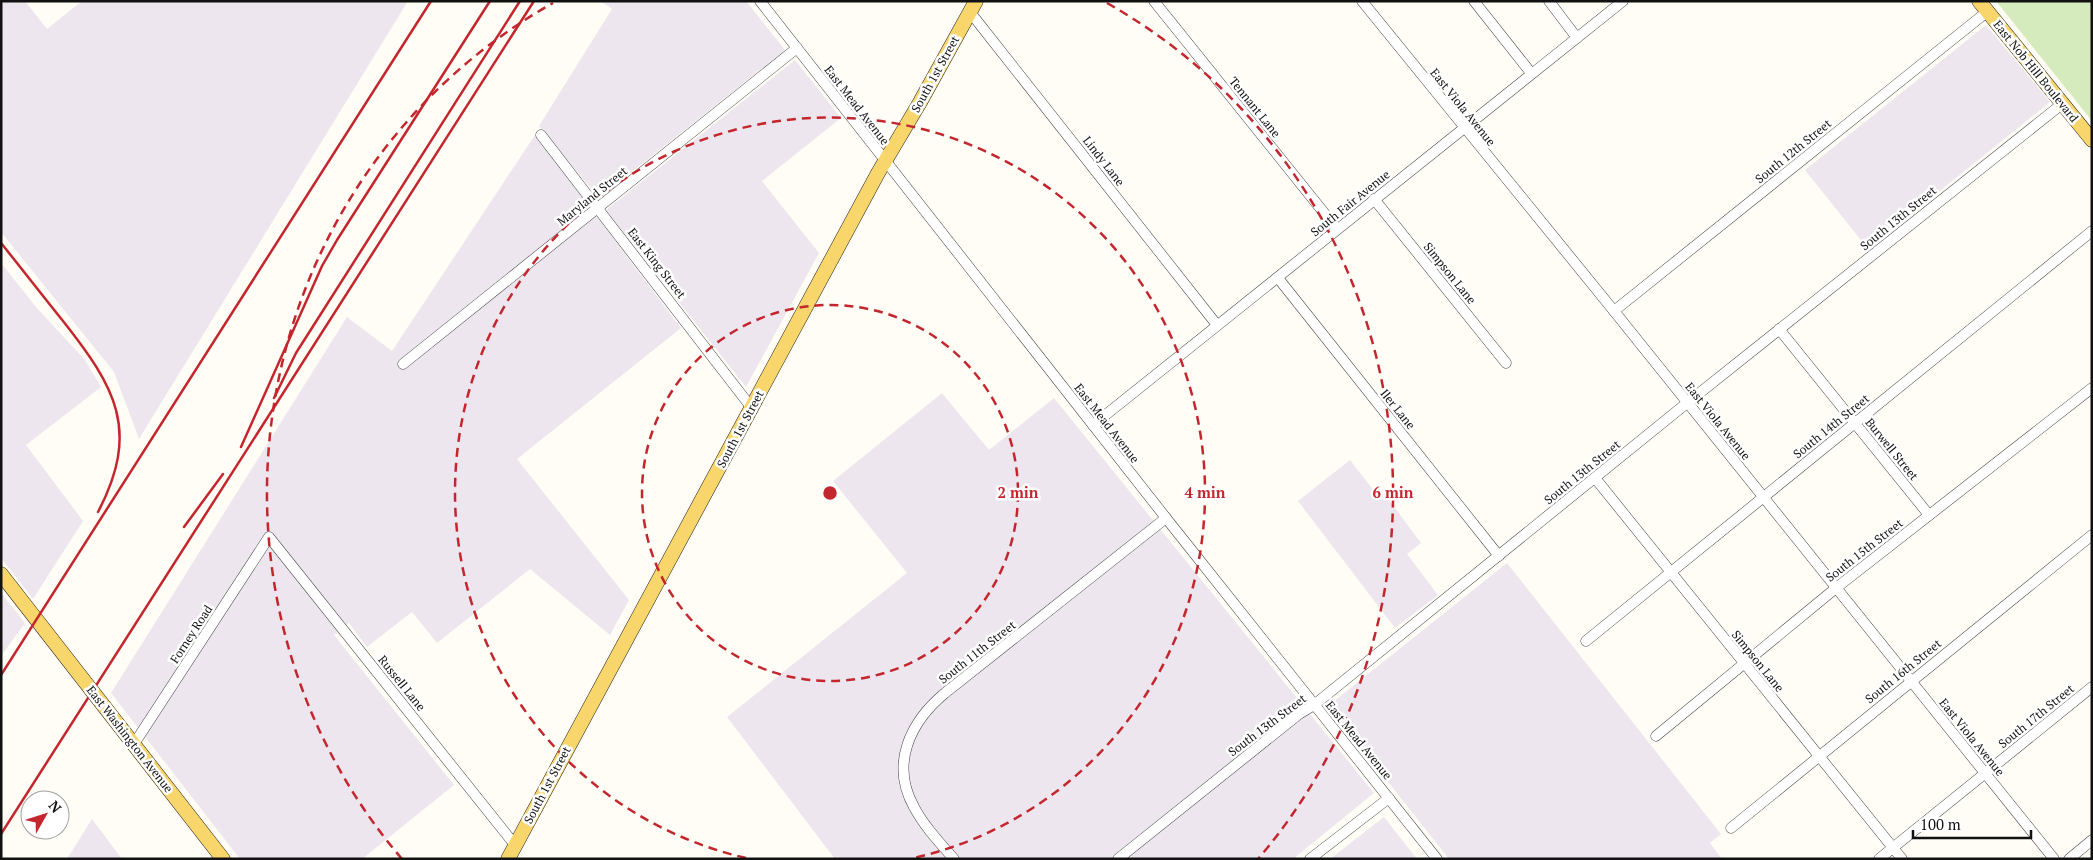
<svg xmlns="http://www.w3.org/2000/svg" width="2093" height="860" font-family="'PT Serif',serif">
	<rect width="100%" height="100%" fill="#fffdf5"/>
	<g fill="#eee6ef">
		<polygon points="1,1 25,1 47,29 82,1 408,1 139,439 114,372 1,232"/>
		<polygon points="601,1 746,1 785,50 599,198 539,126 612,9"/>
		<polygon points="1986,25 2050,102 1868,249 1805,170"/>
		<polygon points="795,60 841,118 762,181 819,253 746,387 606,210"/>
		<polygon points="535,135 681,328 517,459 629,600 610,635 530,569 437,643 412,612 367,647 349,623 334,635 454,785 362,859 240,859 111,693 347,317 392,351"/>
		<polygon points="1,263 36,307 85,360 101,387 26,445 83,521 33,599 1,558"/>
		<polygon points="942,393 989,450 1054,398 1374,793 1293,859 835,859 727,717 907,573 833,481"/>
		<polygon points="1350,460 1381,500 1386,496 1421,543 1407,554 1438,595 1395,628 1298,501"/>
		<polygon points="1507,563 1721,834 1710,843 1722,859 1449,859 1328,706"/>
		<polygon points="1,593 25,623 1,656"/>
		<polygon points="1384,817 1417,859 1330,859"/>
		<polygon points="92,819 122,859 67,859"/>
	</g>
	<polygon fill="#d5ebbd" points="1996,1 2092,1 2092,121"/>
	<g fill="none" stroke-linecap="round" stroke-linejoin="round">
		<defs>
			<g id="minor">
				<polyline points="760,1 1166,518 1437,859"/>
				<polyline points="1154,1 1337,229"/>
				<polyline points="1362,1 1614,311 2054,859"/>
				<polyline points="1474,1 1531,73"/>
				<polyline points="1549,1 1577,38"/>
				<polyline points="970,12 1217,325"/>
				<polyline points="541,135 751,407"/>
				<polyline points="1374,199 1506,363"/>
				<polyline points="1278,278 1499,556"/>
				<polyline points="1614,311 1988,11"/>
				<polyline points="1779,329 1929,515"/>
				<polyline points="403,364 797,48"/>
				<polyline points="1093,425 1623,1"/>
				<polyline points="1595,478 1902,859"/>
				<polyline points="1586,641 2092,231"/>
				<polyline points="1656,736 1836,588 2092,388"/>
				<polyline points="134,744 269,537 515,845"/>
				<polyline points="1731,828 2092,535"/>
				<path d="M954 859C940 843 924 826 914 807 890 764 910 722 945 693L1166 518"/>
				<polyline points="1118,859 1299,714 1314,705 1687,403 2062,104"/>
				<polyline points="1310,859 1389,798"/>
				<polyline points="1879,859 2092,687"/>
				<polyline points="2069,859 2092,840"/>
			</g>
			<g id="major">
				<polyline points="1979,1 2092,140"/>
				<polyline points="1,574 223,859"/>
				<polyline points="508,859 878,173 919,104 976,1"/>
			</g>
		</defs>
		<use href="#minor" stroke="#444" stroke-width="11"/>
		<use href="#major" stroke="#222" stroke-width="15"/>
		<use href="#minor" stroke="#fff" stroke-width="10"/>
		<use href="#major" stroke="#f9d66b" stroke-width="14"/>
		<g stroke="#c4262e" stroke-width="2.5">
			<path d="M1 243C22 269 42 295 63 321 115 387 141 430 98 512"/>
			<polyline points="274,398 296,353 520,1"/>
			<polyline points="241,447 322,266 337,240 490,1"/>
			<polyline points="184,527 223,474"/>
			<polyline points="1,675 431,1"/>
			<polyline points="1,834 534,1"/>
		</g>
	</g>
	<g fill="none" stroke="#c4262e" stroke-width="2.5" stroke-dasharray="9 6">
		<circle cx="830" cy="493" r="188"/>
		<path d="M746 858A375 375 0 1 1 914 858"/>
		<path d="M402 859A563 563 0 0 1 553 3M1107 3A563 563 0 0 1 1258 859"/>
	</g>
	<g text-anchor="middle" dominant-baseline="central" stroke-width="5" stroke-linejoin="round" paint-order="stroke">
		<g font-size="12" fill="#111" stroke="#fff">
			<text transform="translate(2036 71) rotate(51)">East Nob Hill Boulevard</text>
			<text transform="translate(935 74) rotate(-61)">South 1st Street</text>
			<text transform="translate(857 105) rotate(52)">East Mead Avenue</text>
			<text transform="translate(1255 107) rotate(51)">Tennant Lane</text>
			<text transform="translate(1463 107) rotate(51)">East Viola Avenue</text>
			<text transform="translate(1793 151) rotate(-39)">South 12th Street</text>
			<text transform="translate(1104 161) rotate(52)">Lindy Lane</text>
			<text transform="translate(592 196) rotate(-39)">Maryland Street</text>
			<text transform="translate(1350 203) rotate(-39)">South Fair Avenue</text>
			<text transform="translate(1898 218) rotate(-39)">South 13th Street</text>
			<text transform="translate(657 263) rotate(52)">East King Street</text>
			<text transform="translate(1450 273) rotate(51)">Simpson Lane</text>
			<text transform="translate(1398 409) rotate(51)">Iler Lane</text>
			<text transform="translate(1718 421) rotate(51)">East Viola Avenue</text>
			<text transform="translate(1107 423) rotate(52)">East Mead Avenue</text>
			<text transform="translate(1831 426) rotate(-39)">South 14th Street</text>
			<text transform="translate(740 429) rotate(-62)">South 1st Street</text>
			<text transform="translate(1892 449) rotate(51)">Burwell Street</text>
			<text transform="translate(1582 472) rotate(-39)">South 13th Street</text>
			<text transform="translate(1864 550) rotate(-38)">South 15th Street</text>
			<text transform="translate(191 634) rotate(-57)">Forney Road</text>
			<text transform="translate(977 652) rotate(-38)">South 11th Street</text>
			<text transform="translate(1758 661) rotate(51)">Simpson Lane</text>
			<text transform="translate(1903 671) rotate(-39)">South 16th Street</text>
			<text transform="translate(402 683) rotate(51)">Russell Lane</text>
			<text transform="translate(2036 716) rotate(-39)">South 17th Street</text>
			<text transform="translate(1267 725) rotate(-37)">South 13th Street</text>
			<text transform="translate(1972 737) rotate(51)">East Viola Avenue</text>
			<text transform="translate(130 739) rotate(52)">East Washington Avenue</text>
			<text transform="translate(1359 740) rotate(51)">East Mead Avenue</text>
			<text transform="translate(547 785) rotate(-62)">South 1st Street</text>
		</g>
	</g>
	<circle cx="830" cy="493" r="8" fill="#c4262e" stroke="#fff" stroke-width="2.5"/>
	<g font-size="15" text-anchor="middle" font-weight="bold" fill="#c4262e" stroke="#fff" stroke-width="5" stroke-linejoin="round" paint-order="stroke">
		<text x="1018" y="498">2 min</text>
		<text x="1205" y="498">4 min</text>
		<text x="1393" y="498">6 min</text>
	</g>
	<rect width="2093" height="860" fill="none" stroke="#111111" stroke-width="5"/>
	<g transform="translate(45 815) rotate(51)"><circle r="24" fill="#ffffff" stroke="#a0a0a0"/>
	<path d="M0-4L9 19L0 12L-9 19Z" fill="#c4262e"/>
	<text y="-8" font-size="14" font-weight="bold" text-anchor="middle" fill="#111111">N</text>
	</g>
	<path d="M1913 830v8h118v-8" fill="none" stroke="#111111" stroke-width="2.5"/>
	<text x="1920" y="830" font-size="15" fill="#111111" stroke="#ffffff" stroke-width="4" paint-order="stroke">100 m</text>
</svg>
